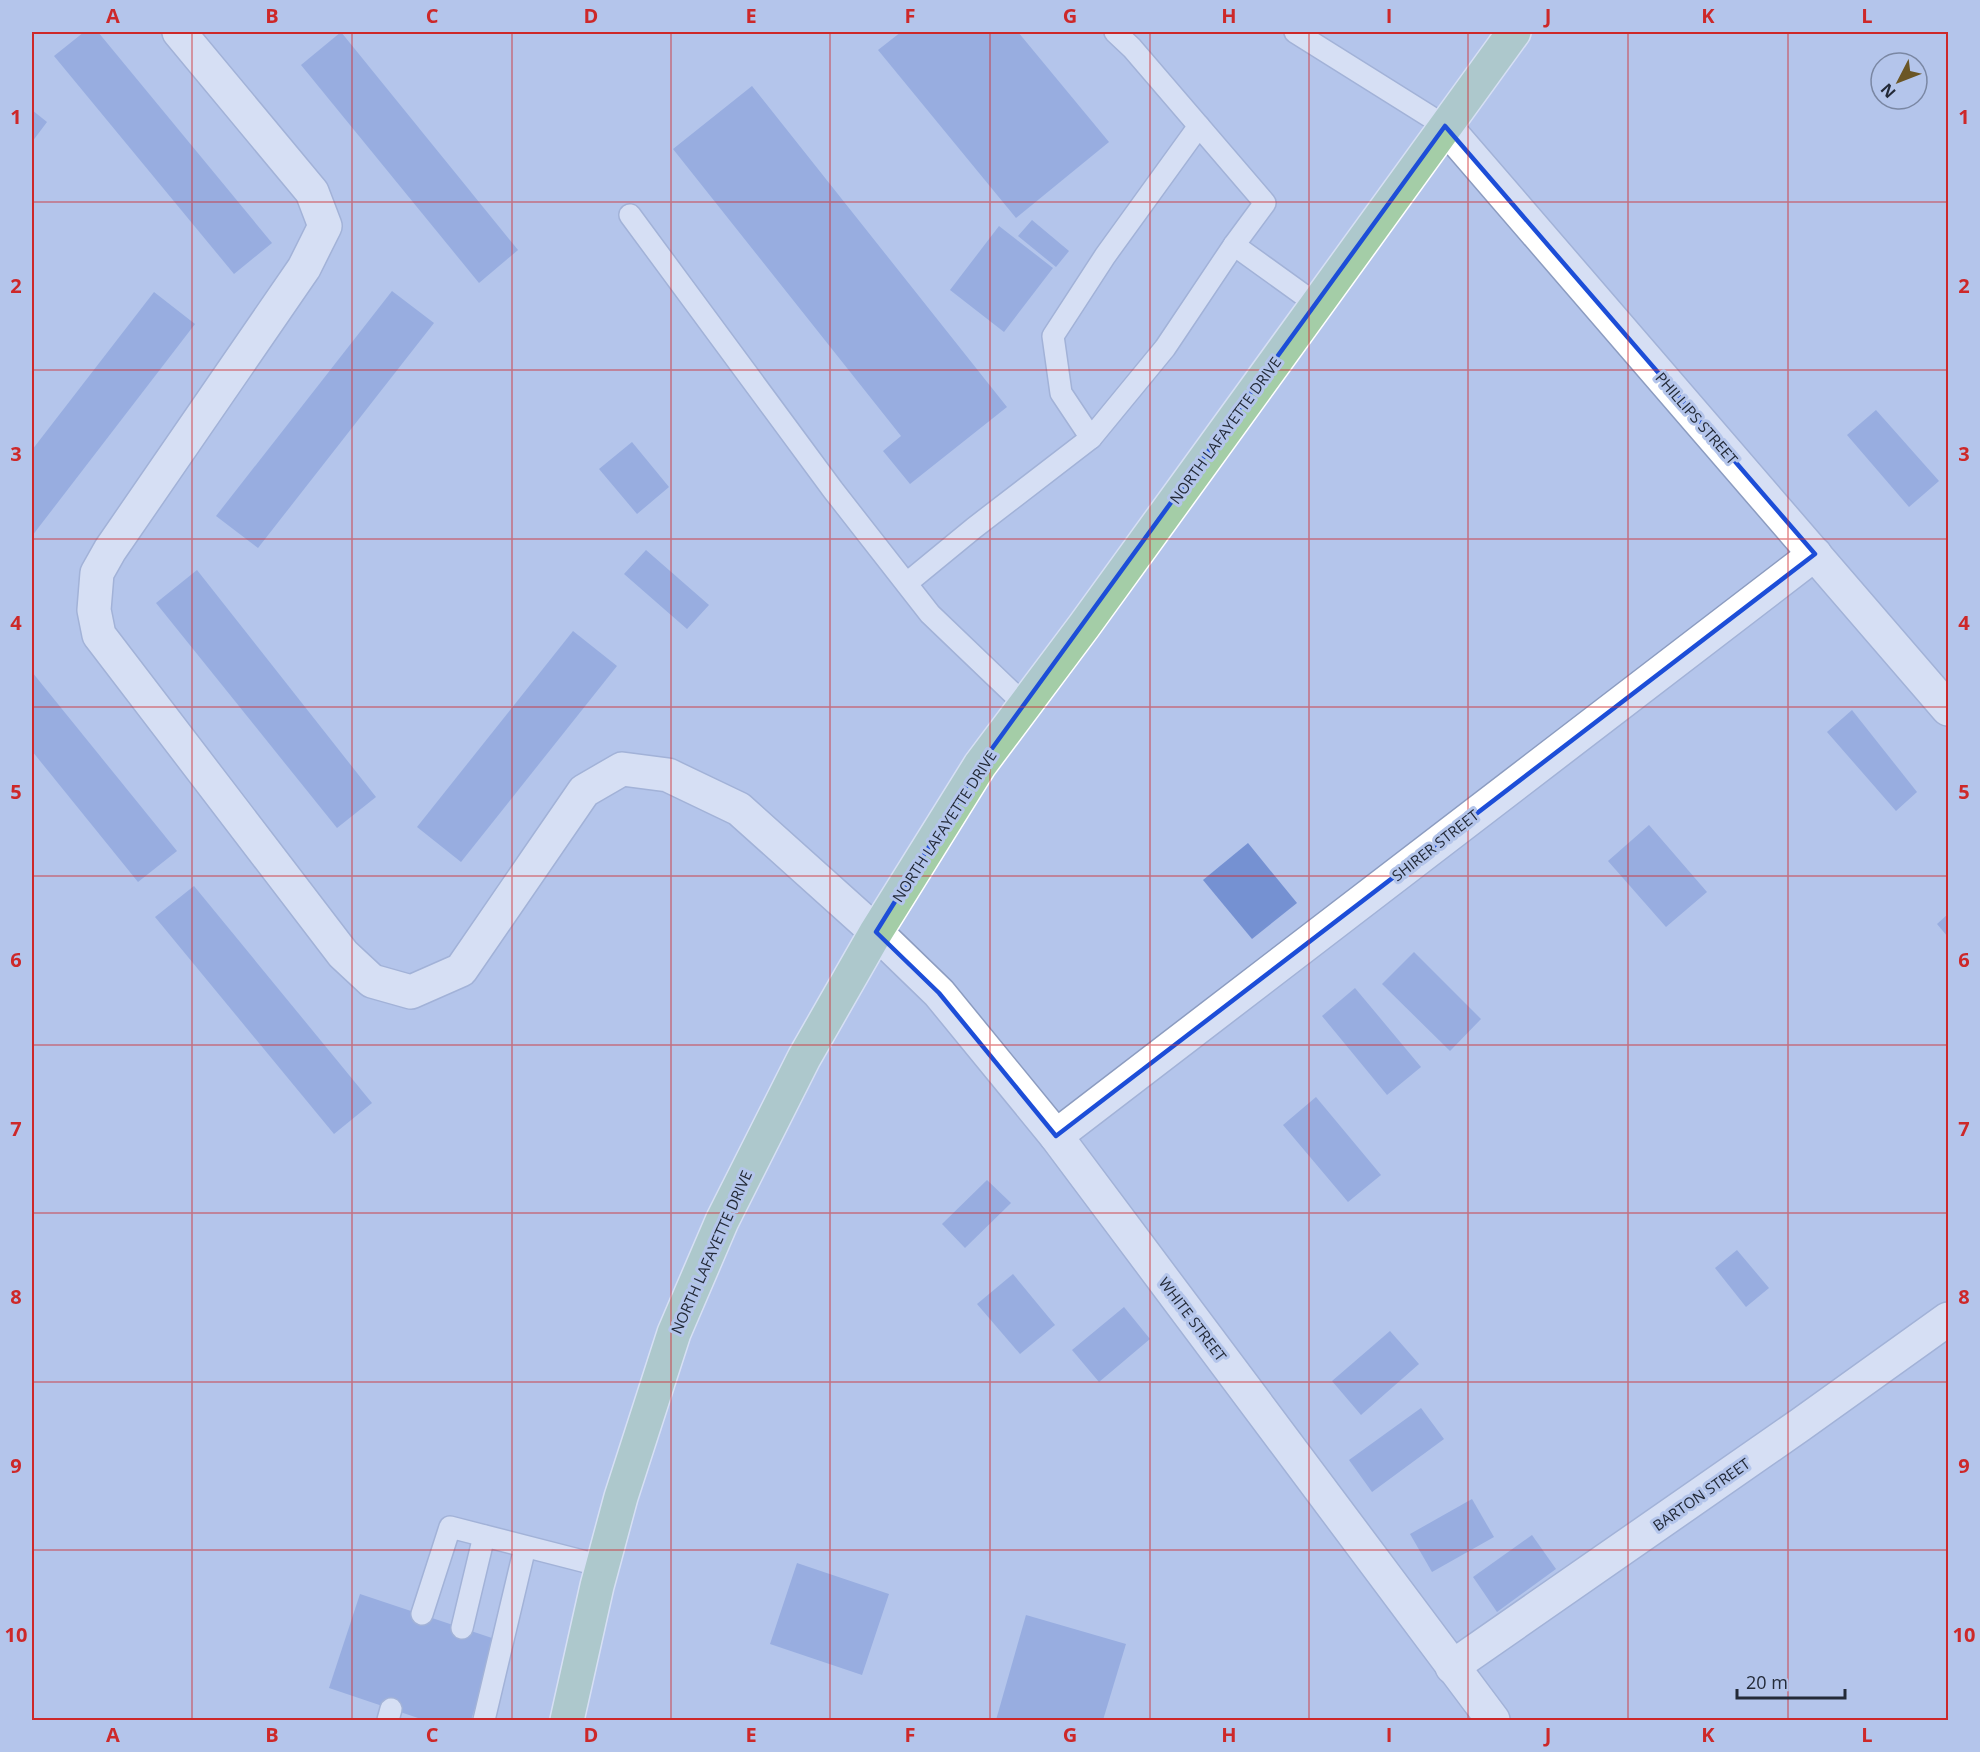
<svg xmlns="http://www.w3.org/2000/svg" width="1980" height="1752" font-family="'Open Sans',sans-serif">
	<rect width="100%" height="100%" fill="#b4c5eb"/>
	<g fill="#7591d2">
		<polygon points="84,32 98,32 272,243 234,274 54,56"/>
		<polygon points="341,32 518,250 479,283 301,65"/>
		<polygon points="901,32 1018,32 1109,142 1016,218 878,50"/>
		<polygon points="752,86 1007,407 910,484 883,451 901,436 673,149"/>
		<polygon points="32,110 47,122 32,142"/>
		<polygon points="1032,220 1069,251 1056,267 1018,236"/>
		<polygon points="999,226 1053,268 1004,332 950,290"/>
		<polygon points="392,291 434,323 258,548 216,516"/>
		<polygon points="154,292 195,324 32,536 32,450"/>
		<polygon points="1876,410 1939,481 1909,507 1847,435"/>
		<polygon points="632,442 669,487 637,514 599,469"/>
		<polygon points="646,550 709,605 687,629 624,574"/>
		<polygon points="197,570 376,797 337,828 156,603"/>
		<polygon points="573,631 617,666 461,862 417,827"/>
		<polygon points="32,672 177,851 138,882 32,751"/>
		<polygon points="1852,710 1917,792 1896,811 1827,732"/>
		<polygon points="1649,825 1707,892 1666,927 1608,861"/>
		<polygon points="1248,843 1297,903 1252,939 1203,880"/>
		<polygon points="194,886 372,1103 334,1134 155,917"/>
		<polygon points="1948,914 1948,937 1937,924"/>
		<polygon points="1414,952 1481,1019 1450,1051 1382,984"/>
		<polygon points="1355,988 1421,1067 1387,1095 1322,1016"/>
		<polygon points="1316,1097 1381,1175 1348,1202 1283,1125"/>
		<polygon points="987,1180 1011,1203 965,1248 942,1224"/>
		<polygon points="1737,1250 1769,1288 1746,1307 1715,1268"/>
		<polygon points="1013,1274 1055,1325 1020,1354 977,1304"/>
		<polygon points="1124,1307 1150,1339 1099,1382 1072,1350"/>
		<polygon points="1390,1331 1419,1364 1361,1415 1332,1381"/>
		<polygon points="1421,1408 1444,1439 1372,1492 1349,1460"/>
		<polygon points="1472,1499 1494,1537 1432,1572 1410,1534"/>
		<polygon points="1532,1535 1556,1569 1497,1612 1473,1577"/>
		<polygon points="797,1563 889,1594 862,1675 770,1644"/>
		<polygon points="360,1594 498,1640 471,1720 424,1720 329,1688"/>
		<polygon points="1026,1615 1126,1644 1103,1720 996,1720"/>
	</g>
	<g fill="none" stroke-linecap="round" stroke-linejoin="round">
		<defs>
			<g id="service">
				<polyline points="1295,32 1445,126"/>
				<polyline points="630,215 833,490 930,614 1025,705"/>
				<polyline points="1234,245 1316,304"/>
				<polyline points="1091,438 1061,393 1053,336 1105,256 1199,126"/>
				<polyline points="907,583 974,528 1091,438 1165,348 1234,245 1265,203 1132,48 1115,32"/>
				<polyline points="422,1614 450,1527 602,1566"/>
				<polyline points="462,1628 484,1536"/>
				<polyline points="388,1720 391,1709"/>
				<polyline points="484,1720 525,1547"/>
			</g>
			<g id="minor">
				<polyline points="179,32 312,192 325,226 304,268 110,550 97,573 94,610 99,635 343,954 372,981 411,992 461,970 584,791 622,769 668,775 739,809 876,932 939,993 1056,1136 1493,1720"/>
				<polyline points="1445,126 1948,709"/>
				<polyline points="1056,1136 1815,554"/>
				<polyline points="1452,1667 1800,1425 1948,1319"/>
			</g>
			<polyline id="primary" points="567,1720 597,1586 621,1497 674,1333 722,1221 804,1058 876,932 980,765 1084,626 1514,32"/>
		</defs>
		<use href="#service" stroke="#8c9cc0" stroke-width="24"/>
		<use href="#minor" stroke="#8c9cc0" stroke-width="36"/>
		<use href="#primary" stroke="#fff" stroke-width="36"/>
		<use href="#service" stroke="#fff" stroke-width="21"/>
		<use href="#minor" stroke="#fff" stroke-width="33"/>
		<use href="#primary" stroke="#a4cda7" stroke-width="33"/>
	</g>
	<path d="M0 0H1980V1752H0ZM1445 126 1815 554 1056 1136 939 993 876 932 980 765Z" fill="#b4c5eb" fill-opacity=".55" fill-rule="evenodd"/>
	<path fill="none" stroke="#1d4ed8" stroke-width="4.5" stroke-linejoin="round" d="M1445 126 1815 554 1056 1136 939 993 876 932 980 765Z"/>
	<path fill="none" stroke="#cd2829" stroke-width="1.5" stroke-opacity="0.55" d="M192 32V1720M352 32V1720M512 32V1720M671 32V1720M830 32V1720M990 32V1720M1150 32V1720M1309 32V1720M1468 32V1720M1628 32V1720M1788 32V1720M32 202H1948M32 370H1948M32 539H1948M32 707H1948M32 876H1948M32 1045H1948M32 1213H1948M32 1382H1948M32 1550H1948"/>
	<g text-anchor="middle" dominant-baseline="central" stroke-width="6" stroke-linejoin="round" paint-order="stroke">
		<g font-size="15" fill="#232a38" stroke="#b4c5eb">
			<text transform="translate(1697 418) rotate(49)">PHILLIPS STREET</text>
			<text transform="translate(1225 430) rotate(-54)">NORTH LAFAYETTE DRIVE</text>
			<text transform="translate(944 826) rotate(-57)">NORTH LAFAYETTE DRIVE</text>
			<text transform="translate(1435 845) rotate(-38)">SHIRER STREET</text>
			<text transform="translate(711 1252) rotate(-66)">NORTH LAFAYETTE DRIVE</text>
			<text transform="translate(1193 1319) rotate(53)">WHITE STREET</text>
			<text transform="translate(1701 1494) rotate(-35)">BARTON STREET</text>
		</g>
	</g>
	<rect width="1980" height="1752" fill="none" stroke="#b4c5eb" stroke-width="66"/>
	<g transform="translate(1899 81) rotate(228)"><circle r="28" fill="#b4c5eb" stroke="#7a87a3" stroke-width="1.5"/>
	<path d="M0-4.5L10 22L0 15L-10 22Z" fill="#6b5625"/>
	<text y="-9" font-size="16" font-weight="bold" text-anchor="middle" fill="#232a38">N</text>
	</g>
	<path d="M1737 1689v9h108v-9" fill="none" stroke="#232a38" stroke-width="3"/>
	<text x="1746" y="1689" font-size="18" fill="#232a38" stroke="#b4c5eb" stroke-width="4.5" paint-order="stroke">20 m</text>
	<rect x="33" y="33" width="1914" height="1686" fill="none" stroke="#cd2829" stroke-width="2"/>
	<g font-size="20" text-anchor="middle" font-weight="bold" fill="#cd2829">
		<text x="113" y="23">A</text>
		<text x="272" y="23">B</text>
		<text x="432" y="23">C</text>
		<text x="591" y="23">D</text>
		<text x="751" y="23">E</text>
		<text x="910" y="23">F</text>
		<text x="1070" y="23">G</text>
		<text x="1229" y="23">H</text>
		<text x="1389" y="23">I</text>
		<text x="1548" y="23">J</text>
		<text x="1708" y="23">K</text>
		<text x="1867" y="23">L</text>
		<text x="16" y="124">1</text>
		<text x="1964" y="124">1</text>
		<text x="16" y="293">2</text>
		<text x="1964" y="293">2</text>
		<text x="16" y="461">3</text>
		<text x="1964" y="461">3</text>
		<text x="16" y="630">4</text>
		<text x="1964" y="630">4</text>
		<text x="16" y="799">5</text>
		<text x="1964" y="799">5</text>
		<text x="16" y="967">6</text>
		<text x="1964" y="967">6</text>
		<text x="16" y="1136">7</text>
		<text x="1964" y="1136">7</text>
		<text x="16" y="1304">8</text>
		<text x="1964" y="1304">8</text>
		<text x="16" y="1473">9</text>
		<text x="1964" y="1473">9</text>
		<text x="16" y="1642">10</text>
		<text x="1964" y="1642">10</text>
		<text x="113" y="1742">A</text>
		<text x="272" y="1742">B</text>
		<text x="432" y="1742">C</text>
		<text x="591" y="1742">D</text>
		<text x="751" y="1742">E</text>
		<text x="910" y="1742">F</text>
		<text x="1070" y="1742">G</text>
		<text x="1229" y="1742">H</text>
		<text x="1389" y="1742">I</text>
		<text x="1548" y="1742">J</text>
		<text x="1708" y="1742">K</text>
		<text x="1867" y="1742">L</text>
	</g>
</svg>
